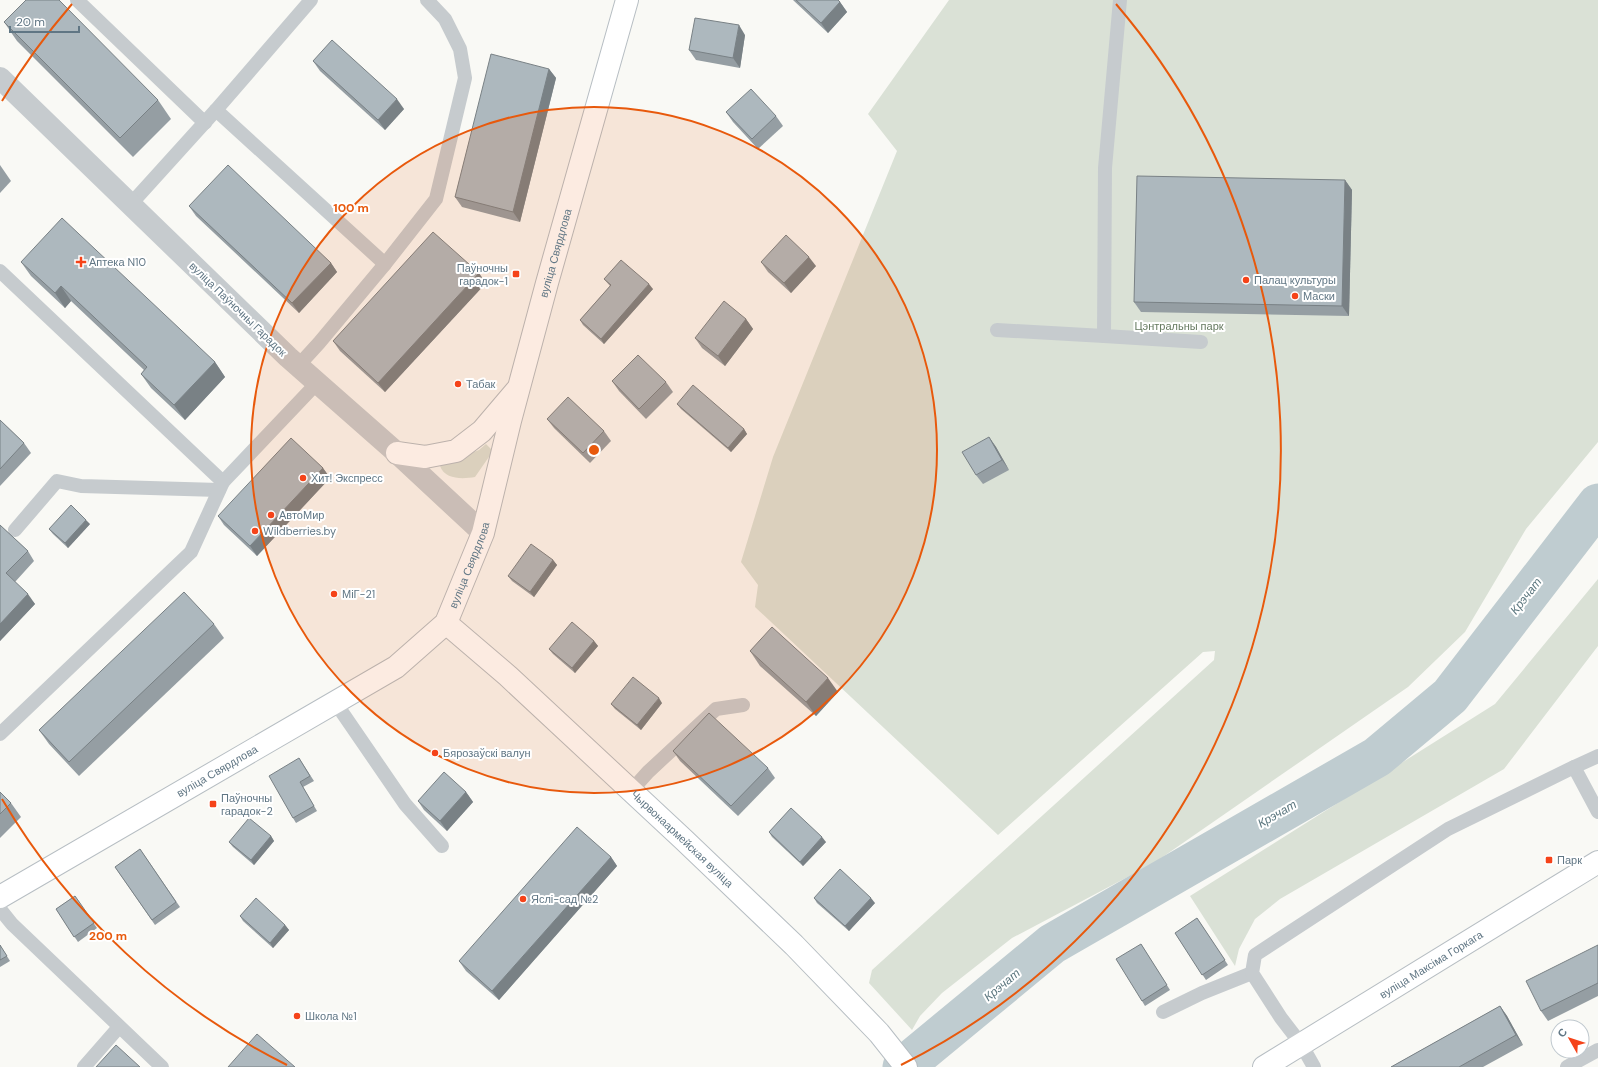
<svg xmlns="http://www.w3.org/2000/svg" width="1598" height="1067" font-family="'DM Sans',sans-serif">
	<rect width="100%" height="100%" fill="#f9f9f5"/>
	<g fill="#dae1d6">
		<polygon points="949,0 1598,0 1598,442 1526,529 1465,632 1408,687 1154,863 1012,938 942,993 920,1016 912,1030 869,983 872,970 1214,660 1215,651 1203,652 998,835 755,607 758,585 741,562 773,457 897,151 868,114"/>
		<path d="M486 444 493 451 475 477C463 479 445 480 440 466L443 464 479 450Z"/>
		<polygon points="1598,579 1598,646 1504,769 1280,899 1255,919 1239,949 1235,966 1190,896 1495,704"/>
	</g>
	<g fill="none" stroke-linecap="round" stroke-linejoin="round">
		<polyline stroke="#bfccd0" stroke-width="41" points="903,1067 1052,944 1377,757 1450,696 1598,504"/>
		<defs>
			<g id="secondary">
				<polyline points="397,453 425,457 456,451 482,431 516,391"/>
				<path id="s1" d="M446 623 508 676 683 839 794 945 879 1033 906 1067"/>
				<path id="s2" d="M0 897 396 667 446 623 483 533 510 421 547 283 627 0"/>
				<path id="s3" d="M1264 1067 1598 862"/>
			</g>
		</defs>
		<use href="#secondary" stroke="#b7bec3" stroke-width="24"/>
		<g stroke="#c6cbce" stroke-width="14">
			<polyline points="77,0 205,123"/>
			<polyline points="1120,0 1105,168 1104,336 1201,342"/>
			<polyline points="216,110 385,264"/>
			<polyline points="130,205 216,110 311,0"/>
			<polyline points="0,271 223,482 317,383"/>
			<polyline points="997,330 1104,336"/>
			<polyline points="298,366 319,343 385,264 436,199 465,78 460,49 445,19 427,0"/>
			<polyline points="15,530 57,481 81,486 219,490"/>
			<polyline points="335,702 405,804 442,846"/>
			<polyline points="0,734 191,552 223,482"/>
			<polyline points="1598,756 1574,767 1598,812"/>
			<polyline points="631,791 648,772 716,709 743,705"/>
			<polyline points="0,909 12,924 162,1067"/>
			<polyline points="1163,1012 1202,993 1252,973"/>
			<polyline points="84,1067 119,1027"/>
			<polyline points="1314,1067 1301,1044 1281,1018 1252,973 1255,955 1448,829 1574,767"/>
			<polyline points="1567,1067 1598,1050"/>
		</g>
		<polyline stroke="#c6cbce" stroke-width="22" points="0,78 288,357 397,453 483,533"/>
		<use href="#secondary" stroke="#fff" stroke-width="22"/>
	</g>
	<g fill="#959ea3">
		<polygon points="793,0 838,0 840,2 847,12 828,33"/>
		<polygon points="4,22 158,100 171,119 133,157 17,41"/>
		<polygon points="745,35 740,68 696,60 689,50"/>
		<polygon points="313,61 404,109 385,130 320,71"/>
		<polygon points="549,69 556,78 520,222 462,207 455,197"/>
		<polygon points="726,112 776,116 783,126 758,149 733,122"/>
		<polygon points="0,165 11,181 0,193"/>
		<polygon points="1345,180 1352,190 1349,316 1141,312 1134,302"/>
		<polygon points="189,206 331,263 337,272 299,313 196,216"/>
		<polygon points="21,262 215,362 225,377 185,420 151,388 141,374 144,370 71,301 65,308 31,276"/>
		<polygon points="761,262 816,266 791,293 768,272"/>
		<polygon points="604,279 653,289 604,344 583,325 580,320 610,286"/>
		<polygon points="486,283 385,392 340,351 333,341"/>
		<polygon points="746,319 753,329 725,366 702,348 695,338"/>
		<polygon points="612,381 666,382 673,392 646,419 619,391"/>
		<polygon points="677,404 744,429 747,434 731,452 681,409"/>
		<polygon points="547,419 604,431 611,441 590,463 554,428"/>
		<polygon points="0,420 24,443 31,453 0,486"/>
		<polygon points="989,437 996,447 1009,470 983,484 976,475"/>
		<polygon points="323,468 330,478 257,556 224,525 218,516"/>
		<polygon points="90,524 68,548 53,534 49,529"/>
		<polygon points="0,525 28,551 34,561 15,582 35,604 0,641"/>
		<polygon points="553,560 557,565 534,597 512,581 508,576"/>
		<polygon points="214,624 224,638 79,776 49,744 39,730"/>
		<polygon points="594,641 598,646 575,673 553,654 549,649"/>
		<polygon points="750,651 838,692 816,716 760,666"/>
		<polygon points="662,703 641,730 615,709 611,704"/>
		<polygon points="673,751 768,768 775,778 738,816 680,761"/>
		<polygon points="299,758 314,781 303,787 317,811 296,823 293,818"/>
		<polygon points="0,792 11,803 21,817 0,838"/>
		<polygon points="466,792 473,802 447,831 424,810 418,801"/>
		<polygon points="769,832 826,842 803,866 772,837"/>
		<polygon points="271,836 274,841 254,865 233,847 229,842"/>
		<polygon points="140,849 180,907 155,925 115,867"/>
		<polygon points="611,857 617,866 499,1000 466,971 459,961"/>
		<polygon points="75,896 97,928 78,942 56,909"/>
		<polygon points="814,898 875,903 849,931 817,903"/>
		<polygon points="240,916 285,925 289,930 273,948 243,921"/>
		<polygon points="1197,918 1228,965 1206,980 1175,933"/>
		<polygon points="1141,944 1170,990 1145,1006 1142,1001"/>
		<polygon points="0,945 10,961 0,967"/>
		<polygon points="1598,945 1598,996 1548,1021 1541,1011"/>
		<polygon points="1500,1006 1507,1016 1523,1045 1483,1067 1391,1067"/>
	</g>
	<g fill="#798185">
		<polygon points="840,2 847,12 828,33 821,23"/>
		<polygon points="739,25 745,35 740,68 733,58"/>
		<polygon points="549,69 556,78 520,222 513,212"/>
		<polygon points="397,99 404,109 385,130 378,120"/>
		<polygon points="1345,180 1352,190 1349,316 1342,306"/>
		<polygon points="809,257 816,266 791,293 784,283"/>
		<polygon points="331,263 337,272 299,313 292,303"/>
		<polygon points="479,273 486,283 385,392 378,383"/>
		<polygon points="649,284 653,289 604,344 601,339"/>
		<polygon points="61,286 71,301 65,308 55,293"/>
		<polygon points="746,319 753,329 725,366 718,356"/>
		<polygon points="215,362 225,377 185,420 174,405"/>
		<polygon points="744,429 747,434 731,452 728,448"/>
		<polygon points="989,437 996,447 1009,470 1002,460"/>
		<polygon points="323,468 330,478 257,556 250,546"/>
		<polygon points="86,520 90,524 68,548 65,543"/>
		<polygon points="553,560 557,565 534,597 530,592"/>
		<polygon points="28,594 35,604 0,641 0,624"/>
		<polygon points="594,641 598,646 575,673 572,668"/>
		<polygon points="828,678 838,692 816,716 806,702"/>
		<polygon points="659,698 662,703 641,730 637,725"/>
		<polygon points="466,792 473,802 447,831 440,821"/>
		<polygon points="271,836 274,841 254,865 251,860"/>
		<polygon points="822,837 826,842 803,866 800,862"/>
		<polygon points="611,857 617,866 499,1000 492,991"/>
		<polygon points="871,898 875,903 849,931 845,926"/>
		<polygon points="285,925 289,930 273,948 270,943"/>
		<polygon points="1500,1006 1507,1016 1523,1045 1516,1035"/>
	</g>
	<g fill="#adb8be" stroke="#798185">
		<polygon points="26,0 59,0 158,100 120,138 4,22"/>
		<polygon points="796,0 838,0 840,2 821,23"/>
		<polygon points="695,18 739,25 733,58 689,50"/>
		<polygon points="332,40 397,99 378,120 313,61"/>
		<polygon points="491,54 549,69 513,212 455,197"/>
		<polygon points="751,89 776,116 752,139 726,112"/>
		<polygon points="228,165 331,263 292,303 189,206"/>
		<polygon points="1137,176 1345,180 1342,306 1134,302"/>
		<polygon points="62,218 215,362 174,405 141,374 147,367 61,286 55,293 21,262"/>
		<polygon points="433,232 479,273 378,383 333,341"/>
		<polygon points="786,235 809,257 784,283 761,262"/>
		<polygon points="621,260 649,284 601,339 580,320 611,285 604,279"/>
		<polygon points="724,301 746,319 718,356 695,338"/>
		<polygon points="638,355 666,382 639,409 612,381"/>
		<polygon points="693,385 744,429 728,448 677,404"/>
		<polygon points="568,397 604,431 583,453 547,419"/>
		<polygon points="0,420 24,443 0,469"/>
		<polygon points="989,437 1002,460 976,475 962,452"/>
		<polygon points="291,438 323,468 250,546 218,516"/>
		<polygon points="71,505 86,520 65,543 49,529"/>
		<polygon points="0,525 28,551 6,573 28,594 0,624"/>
		<polygon points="531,544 553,560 530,592 508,576"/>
		<polygon points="184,592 214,624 69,762 39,730"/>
		<polygon points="572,622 594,641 572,668 549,649"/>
		<polygon points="772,627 828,678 806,702 750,651"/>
		<polygon points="633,677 659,698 637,725 611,704"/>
		<polygon points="709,713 768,768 731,806 673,751"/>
		<polygon points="299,758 310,776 300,782 314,806 293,818 269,776"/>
		<polygon points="444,772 466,792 440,821 418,801"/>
		<polygon points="0,792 11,803 0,814"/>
		<polygon points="791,808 822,837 800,862 769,832"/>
		<polygon points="249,818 271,836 251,860 229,842"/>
		<polygon points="577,827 611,857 492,991 459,961"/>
		<polygon points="140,849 176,902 152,920 115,867"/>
		<polygon points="840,869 871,898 845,926 814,898"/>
		<polygon points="75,896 94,923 74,937 56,909"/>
		<polygon points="256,898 285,925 270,943 240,916"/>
		<polygon points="1197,918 1225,960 1202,975 1175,933"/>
		<polygon points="1141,944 1167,985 1142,1001 1116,959"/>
		<polygon points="0,945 7,956 0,960"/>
		<polygon points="1598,945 1598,983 1541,1011 1526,981"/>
		<polygon points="1500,1006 1516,1035 1459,1067 1391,1067"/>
		<polygon points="257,1034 295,1067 228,1067"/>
		<polygon points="116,1045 140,1067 96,1067"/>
	</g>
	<circle cx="594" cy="450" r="343" fill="#e8590c" fill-opacity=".12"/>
	<g fill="none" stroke="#e8590c" stroke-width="2">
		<circle cx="594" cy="450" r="343"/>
		<path d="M287 1065A687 687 0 0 1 2 799M2 101A687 687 0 0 1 72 4M1116 4A687 687 0 0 1 901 1065"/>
	</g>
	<g fill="#f54319" stroke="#fff" stroke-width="1.5">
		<path d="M79 256h4v4h4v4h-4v4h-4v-4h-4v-4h4z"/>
		<rect x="512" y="270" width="8" height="8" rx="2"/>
		<circle cx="1246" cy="280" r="4"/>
		<circle cx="1295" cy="296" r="4"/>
		<circle cx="458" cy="384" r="4"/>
		<circle cx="303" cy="478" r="4"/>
		<circle cx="271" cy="515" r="4"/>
		<circle cx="255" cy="531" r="4"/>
		<circle cx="334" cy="594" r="4"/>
		<circle cx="435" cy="753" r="4"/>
		<rect x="209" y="800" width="8" height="8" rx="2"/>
		<rect x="1545" y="856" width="8" height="8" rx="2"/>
		<circle cx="523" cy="899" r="4"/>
		<circle cx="297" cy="1016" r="4"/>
	</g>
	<g text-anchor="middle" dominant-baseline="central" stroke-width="4" stroke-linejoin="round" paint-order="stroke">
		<g font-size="11" fill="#607684" stroke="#fff">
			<text stroke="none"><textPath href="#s2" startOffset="911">вуліца Свярдлова</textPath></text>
			<text transform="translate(238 309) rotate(44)">вуліца Паўночны Гарадок</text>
			<text stroke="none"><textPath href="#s2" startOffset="587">вуліца Свярдлова</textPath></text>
			<text stroke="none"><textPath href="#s2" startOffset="251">вуліца Свярдлова</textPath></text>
			<text stroke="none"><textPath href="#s1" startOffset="320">Чырвонаармейская вуліца</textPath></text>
			<text stroke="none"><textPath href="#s3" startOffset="196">вуліца Максіма Горкага</textPath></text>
		</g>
		<g font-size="11" fill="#607684" stroke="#fff" text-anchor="start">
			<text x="89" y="262">Аптека N10</text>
			<text x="508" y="268" text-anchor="end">Паўночны<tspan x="508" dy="13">гарадок-1</tspan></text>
			<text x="1254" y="280">Палац культуры</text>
			<text x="1303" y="296">Маски</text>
			<text x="466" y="384">Табак</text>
			<text x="311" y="478">Хит! Экспресс</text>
			<text x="279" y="515">АвтоМир</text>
			<text x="263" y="531">Wildberries.by</text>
			<text x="342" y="594">МіГ-21</text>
			<text x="443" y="753">Бярозаўскі валун</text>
			<text x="221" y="798">Паўночны<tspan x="221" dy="13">гарадок-2</tspan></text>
			<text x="1557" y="860">Парк</text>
			<text x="531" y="899">Яслі-сад №2</text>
			<text x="305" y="1016">Школа №1</text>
		</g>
		<g font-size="11" fill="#667a60" stroke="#fff">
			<text x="1179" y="326">Цэнтральны парк</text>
		</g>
		<g font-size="12" font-style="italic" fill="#5b767e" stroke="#fff">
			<text transform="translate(1526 596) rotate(-52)">Крэчат</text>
			<text transform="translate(1277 814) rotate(-30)">Крэчат</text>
			<text transform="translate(1002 985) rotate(-40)">Крэчат</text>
		</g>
	</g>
	<circle cx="594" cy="450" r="6" fill="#e8590c" stroke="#fff" stroke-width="2"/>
	<g font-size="12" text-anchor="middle" font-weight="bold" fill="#e8590c" stroke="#fff" stroke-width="4" stroke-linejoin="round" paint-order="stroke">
		<text x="351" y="212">100 m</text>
		<text x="108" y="940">200 m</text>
	</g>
	<g transform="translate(1570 1039) rotate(309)"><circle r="19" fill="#ffffff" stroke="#bfc8ce"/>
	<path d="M0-3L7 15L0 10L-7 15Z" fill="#f54319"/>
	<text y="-6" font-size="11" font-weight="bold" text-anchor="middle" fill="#607684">С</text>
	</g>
	<path d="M10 26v6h69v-6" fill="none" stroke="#607684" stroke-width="2"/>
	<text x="16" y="26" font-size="12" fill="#607684" stroke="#ffffff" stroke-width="3" paint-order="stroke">20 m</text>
</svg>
